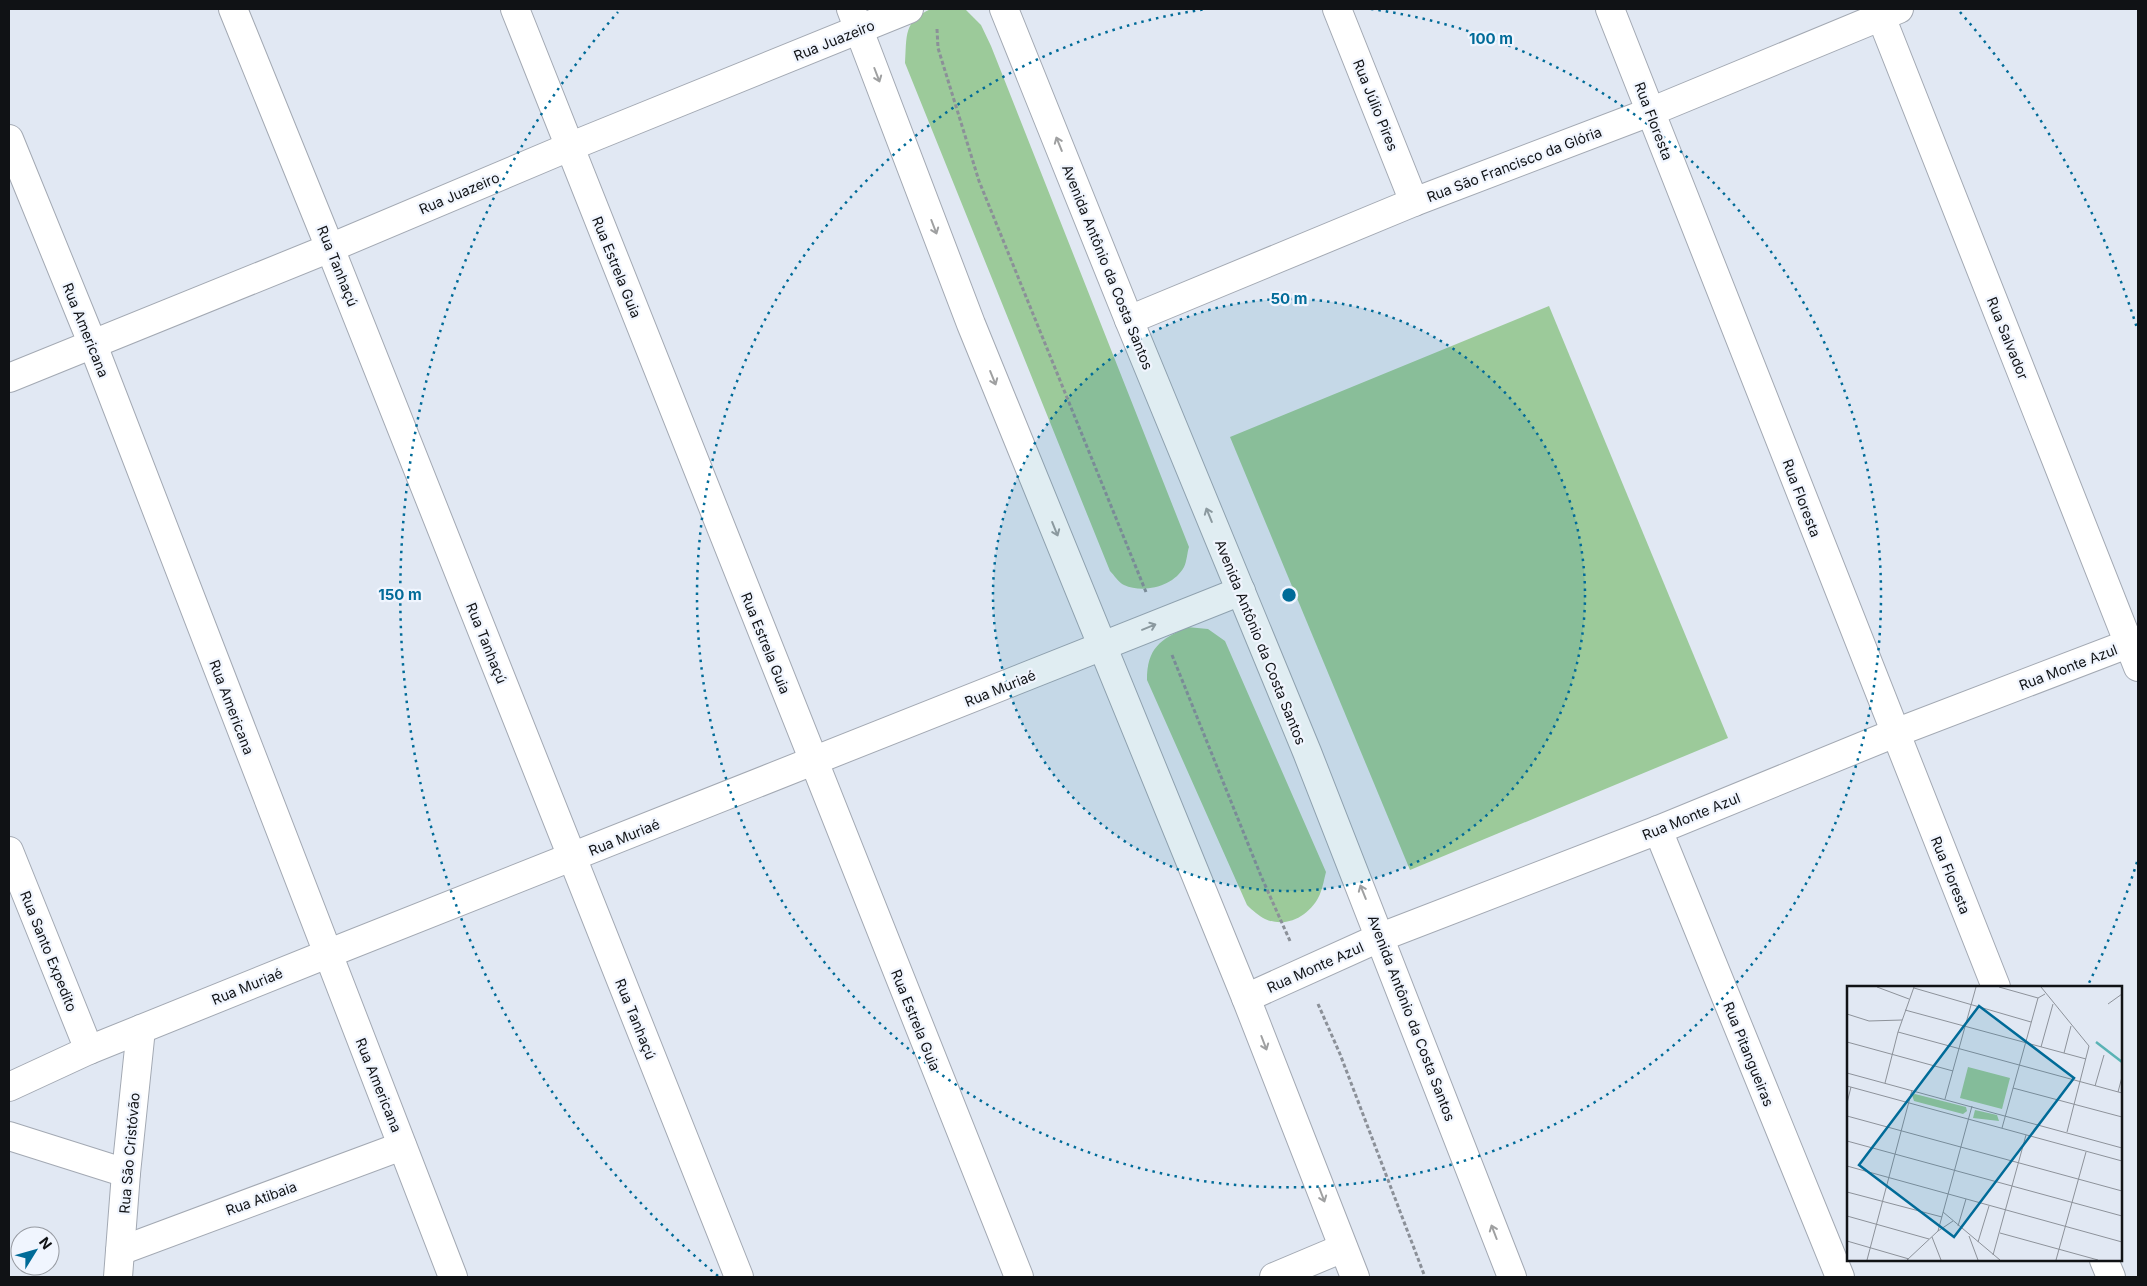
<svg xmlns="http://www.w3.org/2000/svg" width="2147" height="1286" font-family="Inter,sans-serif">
	<rect width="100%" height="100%" fill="#e1e8f3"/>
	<g fill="#9cca9a">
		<path d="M931 9 966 10 981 25 991 46 1189 547C1187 553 1187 561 1184 567 1174 586 1144 594 1124 585 1119 583 1114 575 1110 571L905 63C907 36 903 21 931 9Z"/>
		<polygon points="1549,306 1728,738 1410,870 1230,437"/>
		<path d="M1187 627 1208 629 1225 641 1326 872C1324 879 1323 887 1320 894 1311 915 1287 929 1265 919 1259 916 1252 910 1247 905L1147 680C1147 648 1160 640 1187 627Z"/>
	</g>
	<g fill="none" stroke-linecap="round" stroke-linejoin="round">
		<defs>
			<g id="minor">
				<polyline points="233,9 330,248 739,1277"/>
				<polyline points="515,9 1019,1277"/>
				<polyline points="851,9 971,324 1246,998 1355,1277"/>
				<polyline points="1004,9 1129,320 1307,752 1512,1277"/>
				<polyline points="1337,9 1414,202"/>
				<polyline points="1610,9 1996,987"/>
				<polyline points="1878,9 2138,667"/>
				<polyline points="9,139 93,345 453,1277"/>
				<polyline points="1129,320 1414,202 1650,112 1899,9"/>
				<polyline points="9,378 330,248 569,147 909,9"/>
				<polyline points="1658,830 1840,1277"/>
				<polyline points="9,851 89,1050"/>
				<polyline points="1246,998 1381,937 1658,830 1895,733 2138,640"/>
				<polyline points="9,1087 89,1050 327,954 1241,591"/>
				<polyline points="9,1136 126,1173"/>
				<polyline points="120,1251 402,1146"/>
				<polyline points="2104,1260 2111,1277"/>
				<polyline points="118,1277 126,1173 141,1029"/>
				<polyline points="1274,1277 1343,1248"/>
			</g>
		</defs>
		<use href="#minor" stroke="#a3a9b3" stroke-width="30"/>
		<g stroke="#8b9098" stroke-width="3" stroke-dasharray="4 2.5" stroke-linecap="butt">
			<polyline points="937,29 938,48 979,181 1146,592"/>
			<polyline points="1172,655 1261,876 1290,941"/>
			<polyline points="1318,1004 1340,1054 1425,1277"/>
		</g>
		<use href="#minor" stroke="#fff" stroke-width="28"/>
	</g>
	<defs><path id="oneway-shaft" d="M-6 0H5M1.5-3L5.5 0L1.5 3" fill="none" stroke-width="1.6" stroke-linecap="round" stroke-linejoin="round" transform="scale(1.25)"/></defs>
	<g stroke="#9fa0a1">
		<use href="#oneway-shaft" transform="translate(877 75) rotate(69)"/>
		<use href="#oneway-shaft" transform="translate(1059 144) rotate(-112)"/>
		<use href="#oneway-shaft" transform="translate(934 227) rotate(69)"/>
		<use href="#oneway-shaft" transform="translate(993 378) rotate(68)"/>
		<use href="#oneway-shaft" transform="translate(1209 515) rotate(-112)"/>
		<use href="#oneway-shaft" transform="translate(1055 529) rotate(68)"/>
		<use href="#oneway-shaft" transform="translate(1149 627) rotate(-22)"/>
		<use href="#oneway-shaft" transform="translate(1363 892) rotate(-112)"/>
		<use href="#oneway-shaft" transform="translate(1264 1043) rotate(69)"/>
		<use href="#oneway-shaft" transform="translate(1322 1195) rotate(69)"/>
		<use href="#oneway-shaft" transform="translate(1494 1232) rotate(-111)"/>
	</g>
	<circle cx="1289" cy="595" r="296" fill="#006b98" fill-opacity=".12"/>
	<g fill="none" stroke="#006b98" stroke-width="2.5" stroke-dasharray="2.5 5">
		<circle cx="1289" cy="595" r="296"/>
		<path d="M1371 9A592 592 0 1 1 1207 9"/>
		<path d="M2137 862A889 889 0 0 1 2088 985M718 1276A889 889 0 0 1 618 12M1960 12A889 889 0 0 1 2137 328"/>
	</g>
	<g text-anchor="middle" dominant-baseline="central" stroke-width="4.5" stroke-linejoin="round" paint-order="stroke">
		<g font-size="14" fill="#101215" stroke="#f0f5fe">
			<text transform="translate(834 40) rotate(-22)">Rua Juazeiro</text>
			<text transform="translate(1376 105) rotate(68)">Rua Júlio Pires</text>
			<text transform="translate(1654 121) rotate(69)">Rua Floresta</text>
			<text transform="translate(1514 164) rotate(-21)">Rua São Francisco da Glória</text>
			<text transform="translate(459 193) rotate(-23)">Rua Juazeiro</text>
			<text transform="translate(338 266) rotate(68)">Rua Tanhaçú</text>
			<text transform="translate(617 267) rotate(68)">Rua Estrela Guia</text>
			<text transform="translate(1108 267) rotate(68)">Avenida Antônio da Costa Santos</text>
			<text transform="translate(86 330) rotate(68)">Rua Americana</text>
			<text transform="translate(2008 338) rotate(68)">Rua Salvador</text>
			<text transform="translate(1802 498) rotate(69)">Rua Floresta</text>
			<text transform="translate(1261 642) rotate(68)">Avenida Antônio da Costa Santos</text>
			<text transform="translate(487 643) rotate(68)">Rua Tanhaçú</text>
			<text transform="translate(766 643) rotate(68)">Rua Estrela Guia</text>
			<text transform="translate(2068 667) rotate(-21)">Rua Monte Azul</text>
			<text transform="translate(1000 688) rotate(-22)">Rua Muriaé</text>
			<text transform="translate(232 707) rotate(69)">Rua Americana</text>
			<text transform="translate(1691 816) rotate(-22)">Rua Monte Azul</text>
			<text transform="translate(624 837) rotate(-22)">Rua Muriaé</text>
			<text transform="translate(1951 875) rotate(68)">Rua Floresta</text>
			<text transform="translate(49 951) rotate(68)">Rua Santo Expedito</text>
			<text transform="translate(1315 967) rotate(-24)">Rua Monte Azul</text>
			<text transform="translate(247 986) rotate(-22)">Rua Muriaé</text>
			<text transform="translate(1412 1018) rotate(69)">Avenida Antônio da Costa Santos</text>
			<text transform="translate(636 1019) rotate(68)">Rua Tanhaçú</text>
			<text transform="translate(916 1020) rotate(68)">Rua Estrela Guia</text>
			<text transform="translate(1749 1054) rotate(68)">Rua Pitangueiras</text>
			<text transform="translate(379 1085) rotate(68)">Rua Americana</text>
			<text transform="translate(129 1153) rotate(-85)">Rua São Cristóvão</text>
			<text transform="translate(261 1198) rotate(-20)">Rua Atibaia</text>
		</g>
	</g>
	<g transform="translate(1847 986)">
		<rect width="275" height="275" fill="#e1e8f3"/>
		<path d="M121 81 163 92 155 123 113 112ZM68 108 119 121 120 125 116 128 67 115 65 109ZM128 124 150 129 152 135 126 132Z" fill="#9cca9a"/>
		<path fill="none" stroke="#5ab3b5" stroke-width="2.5" d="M249 56 275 76"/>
		<path fill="none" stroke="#8d929a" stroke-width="1" d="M30 1 62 13M152 1 191 12M194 1 242 60 220 146M67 2 184 36M261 18 275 8M58 24 239 73M0 28 22 35 55 34M51 46 275 107M0 56 106 85M194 61 206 18M217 67 224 40M0 87 275 162M38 97 51 46 67 1M0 100 275 175M248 100 257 69M166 102 275 131M271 106 275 91M98 113 129 1M0 117 4 101M0 130 275 205M155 142 191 12 198 8M0 155 275 230M0 180 275 256M0 206 95 231M96 226 153 274M0 230 82 253M111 240 119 213M91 245 106 235M153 247 251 274M122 250 131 274M85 251 94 274M0 255 62 273M131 256 142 220M146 269 179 149M20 274 65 104M60 274 91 245 125 120M209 274 239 166"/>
		<path fill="#006b98" fill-opacity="0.15" stroke="#006b98" stroke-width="2.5" d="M132 20 227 92 107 251 12 179Z"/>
		<rect width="275" height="275" fill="none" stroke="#101215" stroke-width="2.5"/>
	</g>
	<circle cx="1289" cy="595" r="8" fill="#006b98" stroke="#f0f5fe" stroke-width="2.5"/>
	<g font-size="15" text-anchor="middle" font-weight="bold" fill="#006b98" stroke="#f0f5fe" stroke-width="4.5" stroke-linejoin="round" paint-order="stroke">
		<text x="1491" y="44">100 m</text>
		<text x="1289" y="304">50 m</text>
		<text x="400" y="600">150 m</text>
	</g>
	<rect width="2147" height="1286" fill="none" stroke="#101215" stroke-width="20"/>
	<g transform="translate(35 1251) rotate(53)"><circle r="24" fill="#f0f5fe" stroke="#969aa1"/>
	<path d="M0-4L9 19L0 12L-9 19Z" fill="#006b98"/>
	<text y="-8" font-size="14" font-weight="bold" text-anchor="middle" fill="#101215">N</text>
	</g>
</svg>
